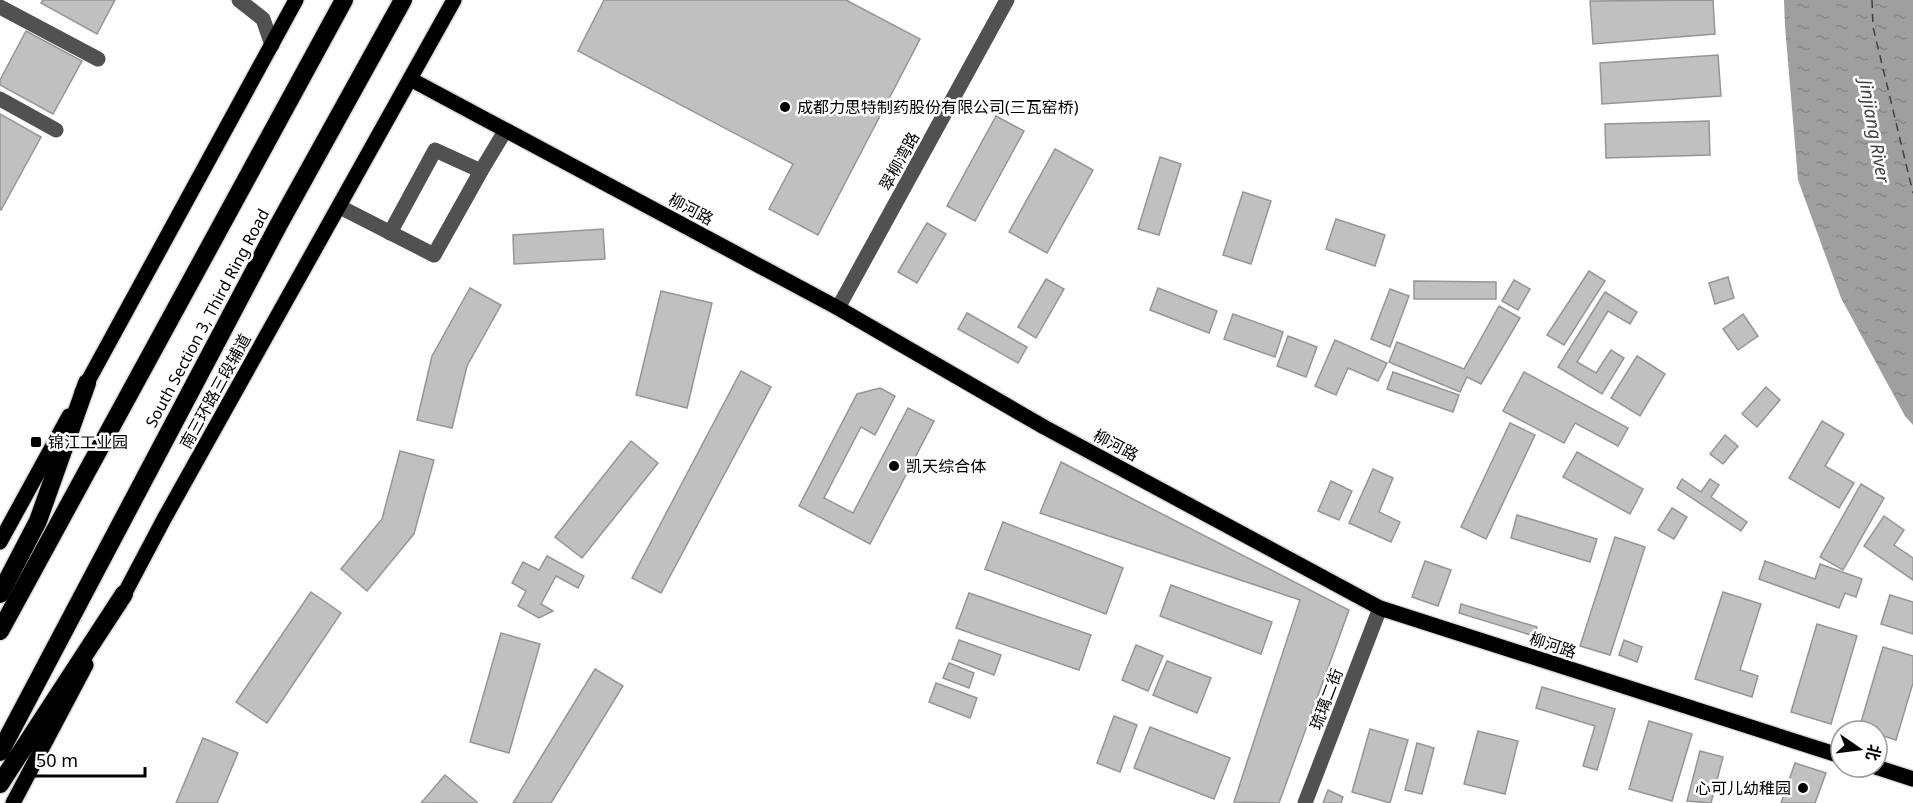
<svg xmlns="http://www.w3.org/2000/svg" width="1913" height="803" font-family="'Noto Sans','Noto Sans SC',sans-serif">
	<defs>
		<pattern id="water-ripples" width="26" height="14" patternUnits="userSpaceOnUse" patternTransform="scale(1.5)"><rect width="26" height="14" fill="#9f9f9f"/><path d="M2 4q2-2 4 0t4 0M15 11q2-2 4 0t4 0" fill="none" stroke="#878787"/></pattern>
	</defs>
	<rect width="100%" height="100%" fill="#fff"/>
	<polygon fill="url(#water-ripples)" points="1784,0 1913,0 1913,425 1905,416 1841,298 1798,180 1785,26"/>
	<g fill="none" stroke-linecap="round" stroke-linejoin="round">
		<polyline stroke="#404040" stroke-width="1.5" stroke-dasharray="8 6" stroke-linecap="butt" points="1872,0 1873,27 1913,193"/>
	</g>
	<g fill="#c0c0c0" stroke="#959595" stroke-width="1.5">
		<polygon points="43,0 115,0 97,34 41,3"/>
		<polygon points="604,0 846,0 920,39 818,235 769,209 793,164 578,51"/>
		<polygon points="1713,0 1715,34 1593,44 1590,1"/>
		<polygon points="26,31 82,61 53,114 0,85 0,80"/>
		<polygon points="1718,55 1721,96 1602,104 1600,63"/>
		<polygon points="0,114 41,137 1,210 0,209"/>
		<polygon points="996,116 1024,131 975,221 947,206"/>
		<polygon points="1709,121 1710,155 1606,158 1605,124"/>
		<polygon points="1055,149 1093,170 1047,253 1009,232"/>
		<polygon points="1160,157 1181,164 1159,235 1138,229"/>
		<polygon points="1243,192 1271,201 1251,264 1223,255"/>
		<polygon points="1336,219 1385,235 1375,266 1326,249"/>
		<polygon points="927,223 946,234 917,283 898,272"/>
		<polygon points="603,229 605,259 514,264 513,235"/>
		<polygon points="1589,271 1605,281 1564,345 1547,335"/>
		<polygon points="1728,277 1734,298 1715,304 1709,283"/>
		<polygon points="1046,279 1064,289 1036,338 1018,327"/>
		<polygon points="1514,280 1530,289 1518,310 1502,301"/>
		<polygon points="1414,281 1496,282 1496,299 1414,299"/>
		<polygon points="470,288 501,305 467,366 452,428 417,420 432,356"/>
		<polygon points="1158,288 1217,311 1209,333 1150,310"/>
		<polygon points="1390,289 1409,296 1390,347 1371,339"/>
		<polygon points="661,291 712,303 687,408 636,395"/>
		<polygon points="1605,292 1637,312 1630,324 1608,311 1577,362 1596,373 1611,350 1624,358 1602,394 1558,367"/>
		<polygon points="1499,306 1520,318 1481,384 1467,377 1460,392 1389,362 1397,342 1464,369"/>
		<polygon points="967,313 1027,347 1018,363 958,329"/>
		<polygon points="1233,314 1283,332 1275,357 1224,339"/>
		<polygon points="1743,314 1758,336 1738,350 1723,329"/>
		<polygon points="1288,336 1317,347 1306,377 1277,366"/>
		<polygon points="1335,340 1387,363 1378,381 1348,368 1336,395 1315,386"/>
		<polygon points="1637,356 1665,374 1640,416 1611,398"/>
		<polygon points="741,371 771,387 661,593 632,578"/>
		<polygon points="1393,372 1459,395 1453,412 1387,389"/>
		<polygon points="1524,372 1628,428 1618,446 1575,423 1564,443 1503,411"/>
		<polygon points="1766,387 1780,400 1757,427 1742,414"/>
		<polygon points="880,388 895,396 875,435 861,427 824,498 853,513 908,408 934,421 870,544 799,506 857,394"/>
		<polygon points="1822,421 1844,434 1825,466 1854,483 1839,508 1789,478"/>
		<polygon points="1510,423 1535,435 1486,539 1461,527"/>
		<polygon points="1725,435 1738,446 1723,464 1710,454"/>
		<polygon points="631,441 658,463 582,558 555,537"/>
		<polygon points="400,451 434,460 414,534 367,591 341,569 382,519"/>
		<polygon points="1577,452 1643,489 1630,514 1563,477"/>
		<polygon points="1061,462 1349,610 1279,803 1234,802 1300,600 1040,513"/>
		<polygon points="1373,469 1393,478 1379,512 1400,522 1391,542 1349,523"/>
		<polygon points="1682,479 1701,492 1710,479 1719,485 1711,497 1747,522 1741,531 1677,488"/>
		<polygon points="1331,481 1352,491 1339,520 1318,511"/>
		<polygon points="1861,484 1884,498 1843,570 1820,557"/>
		<polygon points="1672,508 1687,517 1674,539 1658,530"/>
		<polygon points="1517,515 1597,539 1590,562 1511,538"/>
		<polygon points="1884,516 1904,530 1894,545 1913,558 1913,580 1864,546"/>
		<polygon points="1003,522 1123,568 1106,614 985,569"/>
		<polygon points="1615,537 1645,547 1610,655 1580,646"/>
		<polygon points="547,556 584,576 578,588 556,576 541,604 553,611 539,618 518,606 526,591 512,583 523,562 539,570"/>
		<polygon points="1425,561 1451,570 1438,606 1412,597"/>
		<polygon points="1765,561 1815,579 1820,564 1862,579 1856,597 1845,593 1839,608 1759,579"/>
		<polygon points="1171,585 1272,622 1261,654 1160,616"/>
		<polygon points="311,592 341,613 267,723 236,702"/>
		<polygon points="1723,592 1761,604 1740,670 1758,676 1752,697 1695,679"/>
		<polygon points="969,593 1091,635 1079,670 956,628"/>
		<polygon points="1890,595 1913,602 1913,634 1881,624"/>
		<polygon points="1461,604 1537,627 1534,636 1459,613"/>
		<polygon points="1817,624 1857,636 1831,724 1791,712"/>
		<polygon points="501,633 540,644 509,753 470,742"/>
		<polygon points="959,640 1001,655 994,675 952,659"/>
		<polygon points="1624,640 1642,647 1637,662 1619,655"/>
		<polygon points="1136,645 1163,656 1148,691 1122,680"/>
		<polygon points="1883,647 1913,656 1913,683 1896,740 1877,734 1877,731 1859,729"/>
		<polygon points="1167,661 1211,678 1197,713 1153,695"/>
		<polygon points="949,663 974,673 969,688 943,678"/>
		<polygon points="595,669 623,686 551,803 513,803"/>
		<polygon points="936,683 977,698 970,718 929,702"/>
		<polygon points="1542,687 1615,709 1597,770 1583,766 1595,726 1536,708"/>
		<polygon points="1114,716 1137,725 1120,772 1097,763"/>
		<polygon points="1649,721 1692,734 1672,801 1629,789"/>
		<polygon points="1150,727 1230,758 1214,799 1134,768"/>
		<polygon points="1370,729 1408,740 1390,803 1352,792"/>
		<polygon points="1478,731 1518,741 1505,794 1464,784"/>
		<polygon points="203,738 238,753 217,803 176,803"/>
		<polygon points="1417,743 1434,748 1422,794 1405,790"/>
		<polygon points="1700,751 1723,757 1711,803 1687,801"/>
		<polygon points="1795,763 1826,773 1815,803 1781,803"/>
		<polygon points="445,775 477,802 476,803 421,803"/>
		<polygon points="1328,790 1343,797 1341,803 1323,803"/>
	</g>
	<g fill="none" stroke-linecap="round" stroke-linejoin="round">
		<defs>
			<g id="major">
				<polyline points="412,80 838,308 1044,427 1380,608 1841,756"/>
				<polyline points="82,392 296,0"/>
				<polyline points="0,542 69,416"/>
				<polyline points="119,604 164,519 454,0"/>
				<polyline points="1876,767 1913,779"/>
				<polyline points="13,803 86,665"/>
			</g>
			<g id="highway">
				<polyline points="0,594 38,521 87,383"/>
				<polyline points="0,631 344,0"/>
				<polyline points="0,752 279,224 403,0"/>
				<polyline points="0,784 124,594"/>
			</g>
		</defs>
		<use href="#major" stroke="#dbdbdb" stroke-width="18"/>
		<use href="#highway" stroke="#dbdbdb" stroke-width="21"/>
		<g stroke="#515151" stroke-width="15">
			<polyline points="239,0 263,19 272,45"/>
			<polyline points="0,7 98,59"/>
			<polyline points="0,99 56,130"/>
			<polyline points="340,207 434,255 481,171 505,131"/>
			<polyline points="390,233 435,150 481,171"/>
			<polyline points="838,308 1007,0"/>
			<polyline points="1305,803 1380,608"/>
		</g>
		<use href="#major" stroke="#000" stroke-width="15"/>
		<use href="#highway" stroke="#000" stroke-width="18"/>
	</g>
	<g fill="#000" stroke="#fff" stroke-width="2">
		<circle cx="785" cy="107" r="6"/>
		<rect x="30" y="436" width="12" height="12" rx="3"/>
		<circle cx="894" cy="466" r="6"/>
		<circle cx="1803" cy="788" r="6"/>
	</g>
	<g text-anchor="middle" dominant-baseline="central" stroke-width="5" stroke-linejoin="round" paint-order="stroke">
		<g font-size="16" fill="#000" stroke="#fff" text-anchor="start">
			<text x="797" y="107">成都力思特制药股份有限公司(三瓦窑桥)</text>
			<text x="48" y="442">锦江工业园</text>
			<text x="906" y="466">凯天综合体</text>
			<text x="1791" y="788" text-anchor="end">心可儿幼稚园</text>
		</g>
		<g font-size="16" fill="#000" stroke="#fff">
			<text transform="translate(899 161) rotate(-61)">翠柳湾路</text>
			<text transform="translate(691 209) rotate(28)">柳河路</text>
			<text transform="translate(207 318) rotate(-62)">South Section 3, Third Ring Road</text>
			<text transform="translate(215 391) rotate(-61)">南三环路三段辅道</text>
			<text transform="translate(1116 445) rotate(28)">柳河路</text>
			<text transform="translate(1553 645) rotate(18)">柳河路</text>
			<text transform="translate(1326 699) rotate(-69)">琉璃二街</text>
		</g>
		<g font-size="18" font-style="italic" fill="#404040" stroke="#fff">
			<text transform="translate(1875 131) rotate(80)">Jinjiang River</text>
		</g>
	</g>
	<g transform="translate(1859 749) rotate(104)"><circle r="28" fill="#ffffff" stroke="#999999" stroke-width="1.5"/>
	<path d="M0-4.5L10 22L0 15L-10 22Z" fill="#000000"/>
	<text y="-9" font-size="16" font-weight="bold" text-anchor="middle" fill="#000000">北</text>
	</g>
	<path d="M27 767v9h118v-9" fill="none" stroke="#000000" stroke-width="3"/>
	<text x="36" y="767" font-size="18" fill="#000000" stroke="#ffffff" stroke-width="4.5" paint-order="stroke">50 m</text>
</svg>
